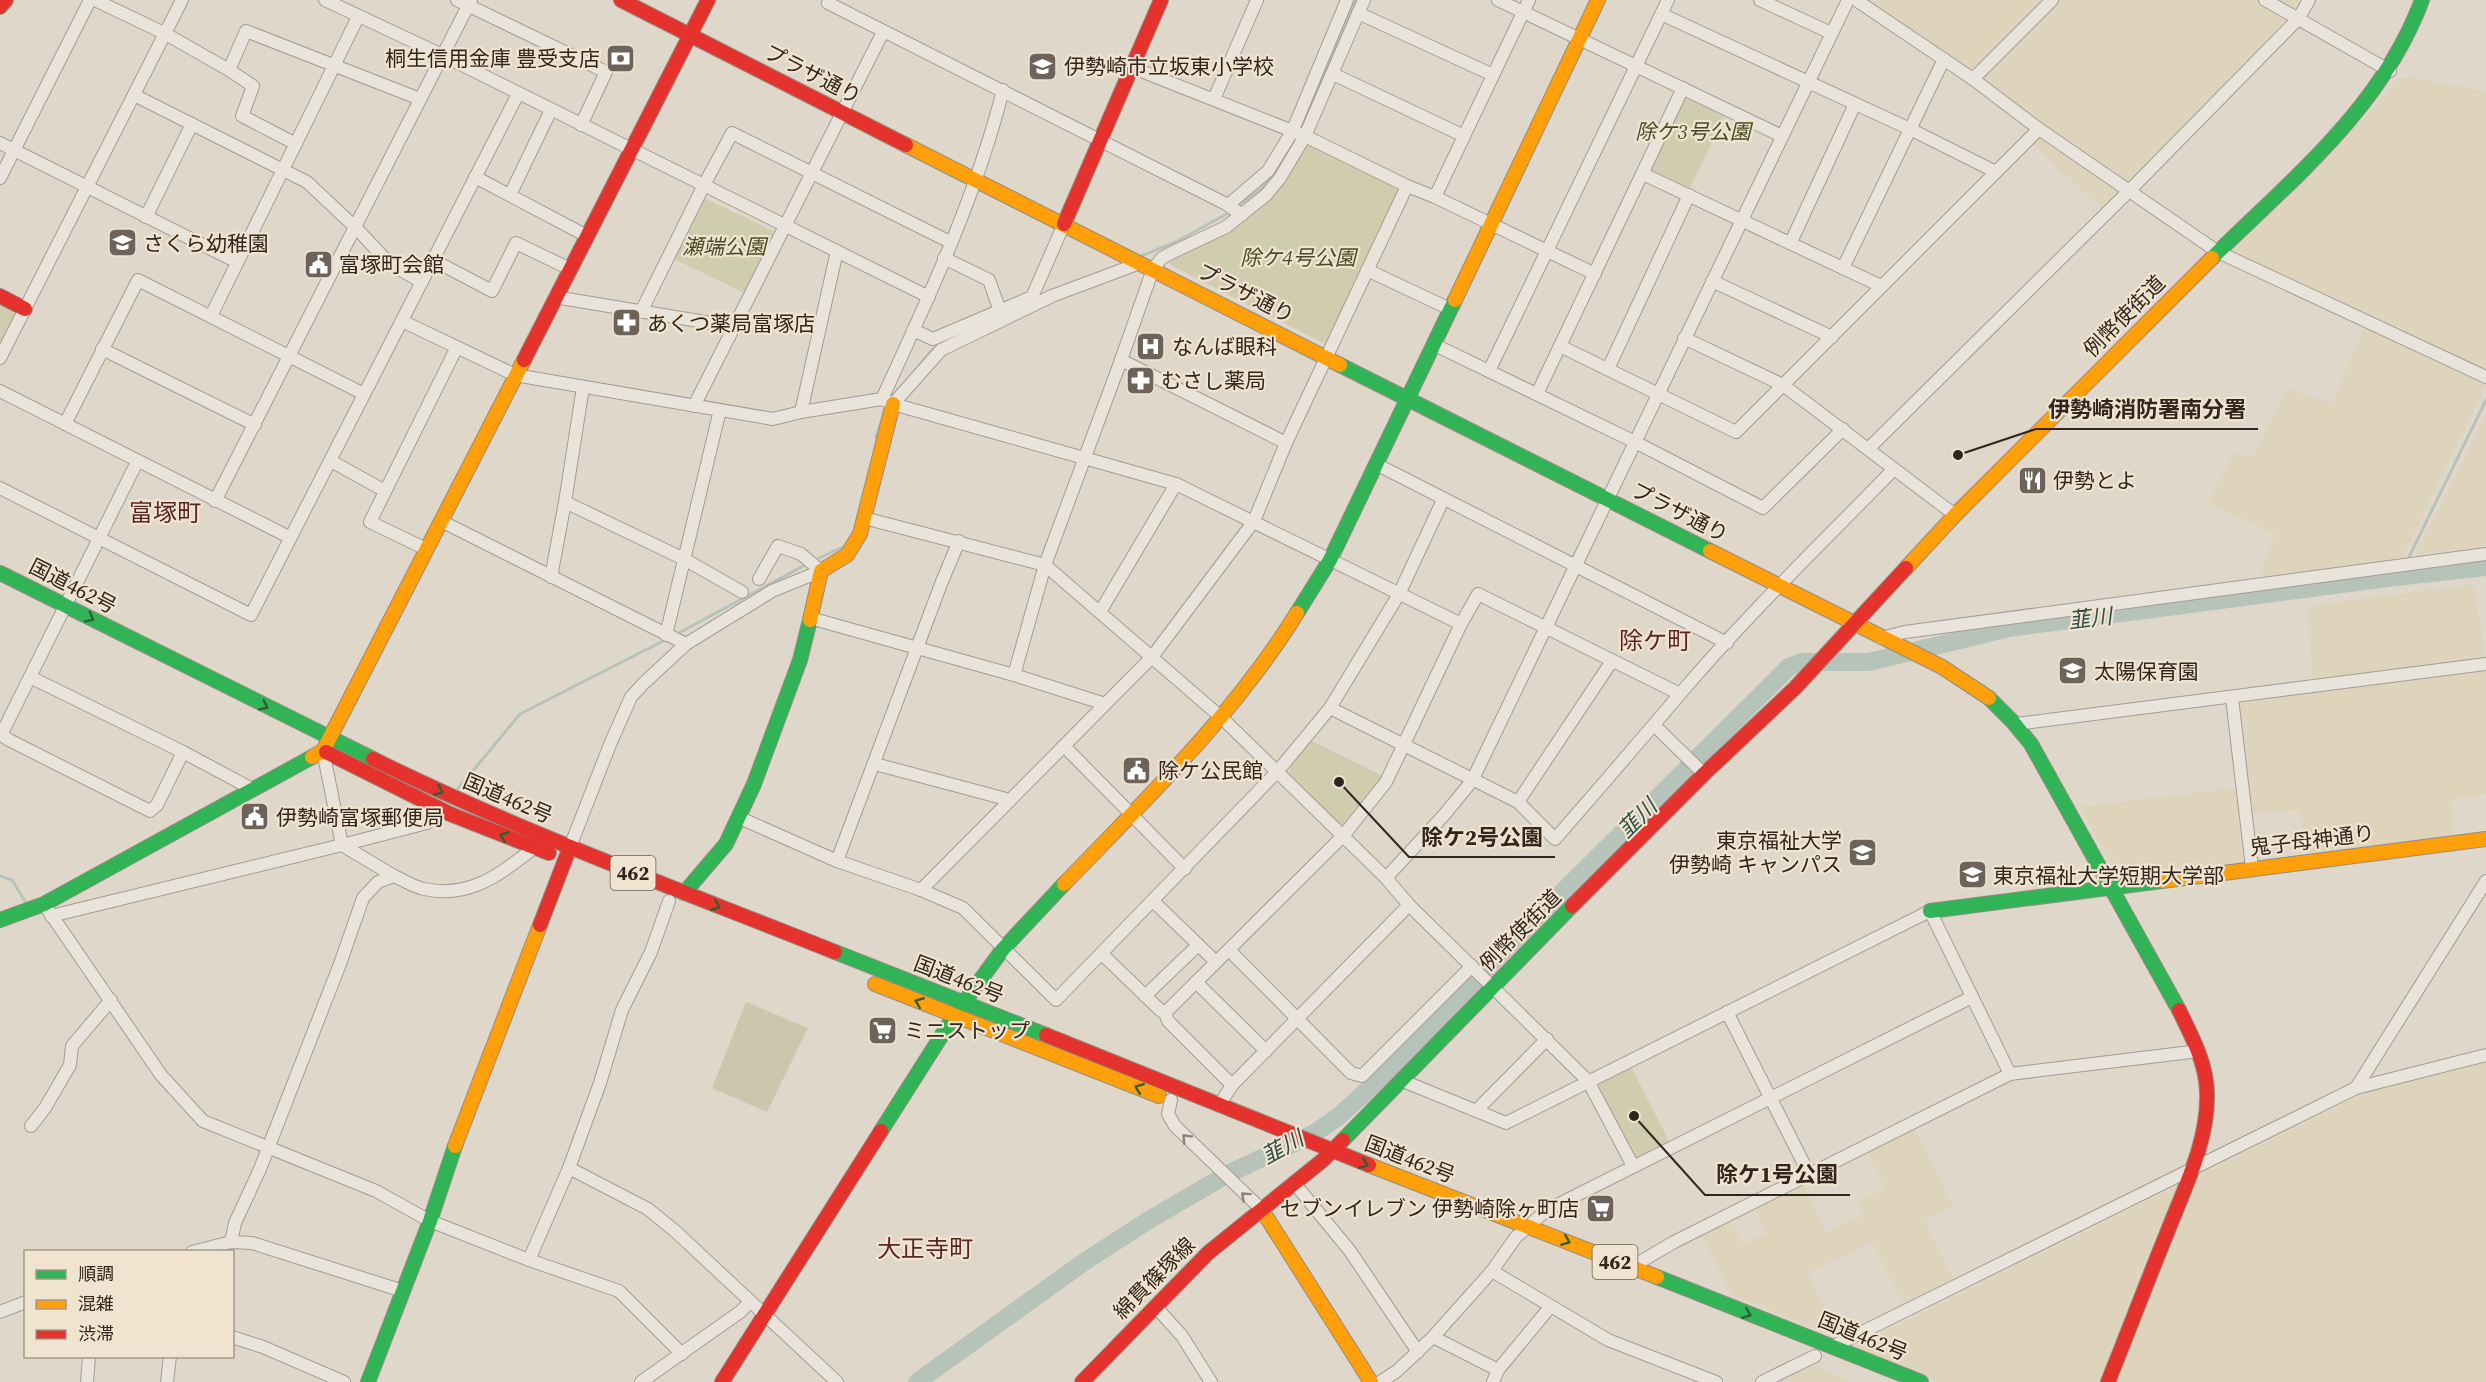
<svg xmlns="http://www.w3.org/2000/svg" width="2486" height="1382" font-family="'Source Serif 4','Noto Sans JP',serif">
	<rect width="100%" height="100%" fill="#dfd7ca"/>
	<g fill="#ded4bc">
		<polygon points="1866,0 2299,0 2286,22 2102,209 2031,143 2044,128"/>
		<polygon points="2400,76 2486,91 2486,384 2401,561 2259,576 2276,534 2208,502 2233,454 2254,457 2287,389 2332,403 2365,326 2231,252 2375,107"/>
		<polygon points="2486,416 2486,546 2415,555"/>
		<polygon points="2474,584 2485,658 2313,682 2307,606"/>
		<polygon points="2486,668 2486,795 2451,799 2453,838 2309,856 2299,811 2237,815 2244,866 2119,877 2080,806 2247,787 2233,700"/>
		<polygon points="2486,1061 2486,1382 1939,1382 1851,1348 2372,1089"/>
		<polygon points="1913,1126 1953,1207 1924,1221 1953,1279 1903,1304 1872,1242 1808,1273 1840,1339 1731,1294 1701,1234 1730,1219 1743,1244 1766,1233 1753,1205 1801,1182 1826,1233 1864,1215 1858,1202 1885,1188 1866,1149"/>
		<polygon points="1809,1364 1852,1382 1777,1382"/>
	</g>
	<g fill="#d0cdae">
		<polygon points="1689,98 1725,115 1689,190 1653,173 1652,169 1683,100"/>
		<polygon points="1311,145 1398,187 1400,191 1328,341 1323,343 1169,264 1170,258 1279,185 1306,147"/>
		<polygon points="704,198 775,232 745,293 674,259"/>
		<polygon points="0,301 13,307 15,315 0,345"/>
		<polygon points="1310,740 1385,777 1347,824 1339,824 1289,773 1290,766"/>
		<polygon points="1630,1065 1670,1143 1640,1159 1634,1157 1598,1089 1600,1082"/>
	</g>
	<polygon fill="#cbc7ad" points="746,1002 808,1028 767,1112 712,1088"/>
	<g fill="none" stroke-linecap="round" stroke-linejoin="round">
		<g stroke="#b5c3b8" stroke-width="3">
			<polyline points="1299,131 1355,0"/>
			<polyline points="1282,159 1296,136"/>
			<polyline points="1237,206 1261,189 1270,177"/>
			<polyline points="1139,257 1178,241 1230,212"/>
			<polyline points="918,367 933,349 939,346"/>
			<polyline points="876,437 886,406"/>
			<polyline points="2409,557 2486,400"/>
			<polyline points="813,561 845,546"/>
			<polyline points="2406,576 2407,569"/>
			<polyline points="675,635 807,564"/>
			<polyline points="457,790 520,714 667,639"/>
			<polyline points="0,876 12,880 26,903"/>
		</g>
		<polyline stroke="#b5c3b8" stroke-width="18" points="917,1382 1084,1262 1149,1220 1228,1174 1313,1134 1338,1117 1394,1066 1498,956 1789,667 1801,662 1869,662 2009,628 2395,577 2486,567"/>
		<defs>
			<g id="street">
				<polyline points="95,0 164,33 229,70 246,31 420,99"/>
				<polyline points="325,0 442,55 929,297"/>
				<polyline points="457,0 606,72 581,125"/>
				<polyline points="829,0 828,3 1228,205 1242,215"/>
				<polyline points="1498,0 1782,136"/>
				<polyline points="1760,0 1831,33"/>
				<polyline points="1856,0 1973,79 2039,129 2218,252 2486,377"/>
				<polyline points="2265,0 2390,71"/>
				<polyline points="1358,13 1493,75"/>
				<polyline points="1661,14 1910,129 1996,172"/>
				<polyline points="1131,67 1305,136 1407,186 1435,197 1595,274"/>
				<polyline points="229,70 253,86 242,116 296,144"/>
				<polyline points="1333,74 1464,136"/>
				<polyline points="1973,79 2052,0"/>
				<polyline points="134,95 307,182 356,228 390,264 422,282"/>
				<polyline points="1214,99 1257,0"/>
				<polyline points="0,143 237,262"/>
				<polyline points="1643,174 1881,286"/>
				<polyline points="475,177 587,236"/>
				<polyline points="0,178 90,0"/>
				<polyline points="510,195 551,110"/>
				<polyline points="1435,197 1529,0"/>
				<polyline points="1228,205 1268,171 1292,132 1347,0"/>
				<polyline points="146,217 192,124"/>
				<polyline points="1791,242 1855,104"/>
				<polyline points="944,258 989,280 1000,311"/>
				<polyline points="433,260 492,291 516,243 570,269"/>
				<polyline points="1843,268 1944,59"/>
				<polyline points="1367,270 1450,309"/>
				<polyline points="1712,281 1832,337"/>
				<polyline points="555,297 735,327"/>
				<polyline points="641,312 704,185 732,133 950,242"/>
				<polyline points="211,316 358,17"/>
				<polyline points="402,321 515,375 773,419 801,412 882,399 893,404 1176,484 1461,624"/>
				<polyline points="913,330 933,339 1032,297 1064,224"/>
				<polyline points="1684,338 1783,385 1955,515"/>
				<polyline points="1433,344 1635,442 1763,508 1843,429"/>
				<polyline points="1560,346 1736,432 2039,129"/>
				<polyline points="102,349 255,425"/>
				<polyline points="0,358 182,0"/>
				<polyline points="1121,360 1286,443"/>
				<polyline points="1608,369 1689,195"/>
				<polyline points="1489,371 1668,0"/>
				<polyline points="583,387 565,502 684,559 742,592"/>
				<polyline points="0,391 289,537"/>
				<polyline points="1537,394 1683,88"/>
				<path d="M882 399C928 299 976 197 1003 90"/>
				<polyline points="893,404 941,350 1052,296 1140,263"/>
				<polyline points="694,406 883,32"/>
				<polyline points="801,412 837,251"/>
				<polyline points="65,424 138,280 364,394"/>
				<polyline points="1868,449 2130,190 2298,19 2309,0"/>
				<polyline points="331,461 385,491"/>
				<polyline points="1376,464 1727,643"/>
				<polyline points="0,488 251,615 518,94"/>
				<polyline points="215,501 471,0"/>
				<polyline points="864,518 1045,565 1222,718 1386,878 1409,905 1588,1081 1633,1166"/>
				<polyline points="441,521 686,644"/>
				<polyline points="426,549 370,522 457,347"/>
				<polyline points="551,577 565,502"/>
				<polyline points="1100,612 1176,484"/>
				<polyline points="810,618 1014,675 1105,704"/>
				<polyline points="666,635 720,410"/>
				<polyline points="1881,638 1905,632 2486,554"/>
				<polyline points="1014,675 1045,565 1121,360 1153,269 1162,258 1171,253 1226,227 1266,195 1280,178 1305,136 1364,0"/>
				<polyline points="30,677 183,752"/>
				<polyline points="2232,698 2252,868"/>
				<path d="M1330 708 1518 802 1555 839C1597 791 1639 742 1680 694 1747 615 1822 543 1894 469"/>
				<polyline points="2016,724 2486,664"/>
				<polyline points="1655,726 1704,774"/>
				<polyline points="0,734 9,740 150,811 157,805 183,752 254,790"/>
				<polyline points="1,735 137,462"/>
				<polyline points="1064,746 1185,869"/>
				<polyline points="323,751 342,845 427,823 440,809"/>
				<polyline points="875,764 1010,800"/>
				<polyline points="1518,802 1612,661"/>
				<polyline points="740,818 837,861 921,890 963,908 1056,1000 1277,772 1330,708 1399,594 1443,500"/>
				<polyline points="570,847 611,742 631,697 644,683 686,644 772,591 821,571 801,554 778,546 759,579"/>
				<polyline points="837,861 941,584 959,541"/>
				<polyline points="1386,878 1444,815 1472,781 1848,0"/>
				<polyline points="921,890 1152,657 1254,521 1286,443 1407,186"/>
				<polyline points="1153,901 1216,962"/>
				<polyline points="44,904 161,1075 203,1121 376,1191 430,1221 529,1260 619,1291 682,1354"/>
				<polyline points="51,916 342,845 394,876"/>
				<polyline points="1229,950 1351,1073 1362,1076 1472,966"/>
				<polyline points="1102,954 1160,1010 1165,1013"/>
				<polyline points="1196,982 1266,1051"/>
				<polyline points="1145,996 1198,945"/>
				<polyline points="1727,1012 1809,1174"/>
				<polyline points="1403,1081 1506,1123 1930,911 2010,1074"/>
				<polyline points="1232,1085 1168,1021 1165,1013 1343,836 1386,782 1461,624 1478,594 1680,694"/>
				<polyline points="2356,1088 2486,881"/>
				<polyline points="1171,1100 1168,1114 1175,1126 1262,1210"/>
				<polyline points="1220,1104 1232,1085 1409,905"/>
				<polyline points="1476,1111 1547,1039"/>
				<polyline points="31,1126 45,1108 70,1065 72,1046 111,1000"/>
				<polyline points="569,1168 648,1209 675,1231 837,1382"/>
				<polyline points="1295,1184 1350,1251 1418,1352"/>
				<path d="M231 1242 235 1223 260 1169 340 964 363 898 378 882 394 876C403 880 414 887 424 889 470 899 500 874 534 848"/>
				<polyline points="192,1252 231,1242 252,1243 403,1291"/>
				<polyline points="529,1260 569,1168 600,1083 622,1010 651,952 669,901"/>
				<polyline points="1630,1268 1674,1242 2010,1074 2199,1051"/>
				<polyline points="1492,1271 1608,1340 1716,1382"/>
				<polyline points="1155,1306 1182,1336 1211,1382"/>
				<polyline points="0,1312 26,1302"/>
				<polyline points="232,1337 263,1347 344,1382"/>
				<polyline points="1433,1337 1498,1370"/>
				<polyline points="1832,1347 2356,1088 2486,1055"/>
				<polyline points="87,1382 89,1356"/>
				<polyline points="167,1382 170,1356"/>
				<polyline points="641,1382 740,1312 750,1302"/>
				<polyline points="1380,1382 1397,1371 1433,1337 1492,1271 1516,1237 1547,1210 1972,997"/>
				<polyline points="1493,1382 1498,1370 1551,1306"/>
				<polyline points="1762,1382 1815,1356"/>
			</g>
			<g id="fast">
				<path d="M2212 258C2292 179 2382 108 2422 0"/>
				<polyline points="1340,365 1710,551"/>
				<polyline points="0,573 373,759"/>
				<polyline points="1297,613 1330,560 1455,300"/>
				<polyline points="1989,698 2012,721 2031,744 2179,1010"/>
				<polyline points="684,893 726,844 754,784 800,660 810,620"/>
				<polyline points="1930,911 2162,881"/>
				<polyline points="0,920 44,904 312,757"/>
				<polyline points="835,952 1046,1035"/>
				<polyline points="881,1131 954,1016 1003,949 1064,884"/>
				<polyline points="1343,1140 1572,906"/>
				<polyline points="1657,1277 1921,1382"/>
				<polyline points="368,1382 430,1221 455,1146"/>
			</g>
			<g id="slow">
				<polyline points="906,145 1340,365"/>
				<polyline points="1455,300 1598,0"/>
				<polyline points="1710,551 1942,667 1989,698"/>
				<polyline points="1906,568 1955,515 2212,258"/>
				<polyline points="810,620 821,571 847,555 860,534 893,404"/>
				<polyline points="312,757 323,751 524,360"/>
				<polyline points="2162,881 2486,839"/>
				<path d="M1064 884C1147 798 1234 715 1297 613"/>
				<polyline points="875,984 1159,1096"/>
				<polyline points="455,1146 540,925"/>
				<polyline points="1369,1165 1657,1277"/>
				<polyline points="1262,1210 1371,1382"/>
			</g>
			<g id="jam">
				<polyline points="621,0 906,145"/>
				<polyline points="0,7 6,0"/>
				<polyline points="1064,224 1161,0"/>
				<polyline points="0,296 25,309"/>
				<polyline points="524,360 708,0"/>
				<polyline points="326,752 450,814 549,853"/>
				<path d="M373 759C523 833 680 890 835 952"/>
				<polyline points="1572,906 1704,774 1795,688 1906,568"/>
				<polyline points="540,925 570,847"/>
				<polyline points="1046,1035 1369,1165"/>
				<polyline points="722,1382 881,1131"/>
				<polyline points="1082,1382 1208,1253 1323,1160 1343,1140"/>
				<path d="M2108 1382C2128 1332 2147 1282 2167 1233 2184 1189 2209 1140 2207 1092 2206 1062 2192 1037 2179 1010"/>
			</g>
		</defs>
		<use href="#street" stroke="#a49c94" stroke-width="14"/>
		<use href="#fast" stroke="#948c83" stroke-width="16"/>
		<use href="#slow" stroke="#948c83" stroke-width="16"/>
		<use href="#jam" stroke="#948c83" stroke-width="16"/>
		<use href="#street" stroke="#e8e3db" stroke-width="12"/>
		<use href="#fast" stroke="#30b455" stroke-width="14"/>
		<use href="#slow" stroke="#ff9f0a" stroke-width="14"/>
		<use href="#jam" stroke="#e5322d" stroke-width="14"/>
	</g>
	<defs><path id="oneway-chevron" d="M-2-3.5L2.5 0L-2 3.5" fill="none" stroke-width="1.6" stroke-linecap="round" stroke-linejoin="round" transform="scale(1.5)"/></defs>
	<g stroke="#315e33">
		<use href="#oneway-chevron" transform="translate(90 618) rotate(27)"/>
		<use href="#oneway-chevron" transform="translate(264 706) rotate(26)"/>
		<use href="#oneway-chevron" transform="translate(439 791) rotate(24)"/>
		<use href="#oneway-chevron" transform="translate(504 836) rotate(-158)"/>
		<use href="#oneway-chevron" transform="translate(716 906) rotate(22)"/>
		<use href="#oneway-chevron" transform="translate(919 1002) rotate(-158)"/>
		<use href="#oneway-chevron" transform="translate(1139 1088) rotate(-159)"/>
		<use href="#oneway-chevron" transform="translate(1364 1164) rotate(21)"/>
		<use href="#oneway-chevron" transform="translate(1566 1241) rotate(22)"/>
		<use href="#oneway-chevron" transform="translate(1747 1314) rotate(22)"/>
	</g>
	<g stroke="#8c847c">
		<use href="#oneway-chevron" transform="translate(1186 1138) rotate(-134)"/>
		<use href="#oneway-chevron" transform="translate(1245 1196) rotate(-138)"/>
	</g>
	<defs>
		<symbol id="bank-square" viewBox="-11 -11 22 22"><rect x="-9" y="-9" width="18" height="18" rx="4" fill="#6e635a" stroke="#f0e4d0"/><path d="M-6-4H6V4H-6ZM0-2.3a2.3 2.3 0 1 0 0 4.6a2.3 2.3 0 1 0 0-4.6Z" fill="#fff"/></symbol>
		<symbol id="school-square" viewBox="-11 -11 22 22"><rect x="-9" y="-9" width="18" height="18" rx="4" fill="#6e635a" stroke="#f0e4d0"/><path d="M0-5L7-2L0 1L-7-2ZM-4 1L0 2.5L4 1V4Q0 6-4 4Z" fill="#fff"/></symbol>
		<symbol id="civic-square" viewBox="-11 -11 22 22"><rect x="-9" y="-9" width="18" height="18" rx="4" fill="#6e635a" stroke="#f0e4d0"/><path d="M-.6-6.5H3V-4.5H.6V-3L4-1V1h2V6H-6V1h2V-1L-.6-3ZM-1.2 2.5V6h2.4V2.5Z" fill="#fff"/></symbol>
		<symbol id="pharmacy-square" viewBox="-11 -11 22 22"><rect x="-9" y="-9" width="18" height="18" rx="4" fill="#6e635a" stroke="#f0e4d0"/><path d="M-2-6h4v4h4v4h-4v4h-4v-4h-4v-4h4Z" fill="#fff"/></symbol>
		<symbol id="hospital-square" viewBox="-11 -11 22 22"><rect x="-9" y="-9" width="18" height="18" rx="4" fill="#6e635a" stroke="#f0e4d0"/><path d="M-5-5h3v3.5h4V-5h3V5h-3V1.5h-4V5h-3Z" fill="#fff"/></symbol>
		<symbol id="restaurant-square" viewBox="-11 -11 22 22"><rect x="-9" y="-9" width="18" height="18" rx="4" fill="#6e635a" stroke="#f0e4d0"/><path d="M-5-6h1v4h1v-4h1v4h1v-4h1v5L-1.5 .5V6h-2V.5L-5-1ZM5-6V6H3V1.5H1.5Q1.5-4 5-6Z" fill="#fff"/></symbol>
		<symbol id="university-square" viewBox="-11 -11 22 22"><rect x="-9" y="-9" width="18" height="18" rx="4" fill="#6e635a" stroke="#f0e4d0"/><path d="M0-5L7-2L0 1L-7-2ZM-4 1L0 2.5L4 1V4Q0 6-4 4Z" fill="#fff"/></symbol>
		<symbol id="supermarket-square" viewBox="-11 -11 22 22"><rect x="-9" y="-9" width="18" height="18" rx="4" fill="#6e635a" stroke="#f0e4d0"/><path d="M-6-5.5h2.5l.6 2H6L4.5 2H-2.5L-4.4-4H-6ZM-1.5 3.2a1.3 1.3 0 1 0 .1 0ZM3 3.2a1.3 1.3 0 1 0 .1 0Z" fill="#fff"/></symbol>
	</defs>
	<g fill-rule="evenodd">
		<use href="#bank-square" x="604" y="42" width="33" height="33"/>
		<use href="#school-square" x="1026" y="50" width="33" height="33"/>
		<use href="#school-square" x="106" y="226" width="33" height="33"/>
		<use href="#civic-square" x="302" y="248" width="33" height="33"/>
		<use href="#pharmacy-square" x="610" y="306" width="33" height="33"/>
		<use href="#hospital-square" x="1134" y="330" width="33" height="33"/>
		<use href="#pharmacy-square" x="1124" y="364" width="33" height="33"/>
		<use href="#restaurant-square" x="2016" y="464" width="33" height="33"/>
		<use href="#school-square" x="2056" y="654" width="33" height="33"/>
		<use href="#civic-square" x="1120" y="754" width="33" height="33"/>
		<use href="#civic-square" x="238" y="800" width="33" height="33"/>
		<use href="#university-square" x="1846" y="836" width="33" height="33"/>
		<use href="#university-square" x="1956" y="858" width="33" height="33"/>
		<use href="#supermarket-square" x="866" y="1014" width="33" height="33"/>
		<use href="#supermarket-square" x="1584" y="1192" width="33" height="33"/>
	</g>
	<g text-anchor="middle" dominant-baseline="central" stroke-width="4.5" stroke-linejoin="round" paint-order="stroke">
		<g fill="#f0e4d0" stroke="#6a5e53" stroke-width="1.5">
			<rect x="610.5" y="856" width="45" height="34" rx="4.5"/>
			<rect x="1592.5" y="1245" width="45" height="34" rx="4.5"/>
		</g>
		<g font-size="20" font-weight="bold" fill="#31251d">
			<text x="633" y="873">462</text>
			<text x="1615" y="1262">462</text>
		</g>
		<g font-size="21" fill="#31251d" stroke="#f0e4d0" text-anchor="start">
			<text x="600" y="58" text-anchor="end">桐生信用金庫 豊受支店</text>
			<text x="1064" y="66">伊勢崎市立坂東小学校</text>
			<text x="143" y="243">さくら幼稚園</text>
			<text x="339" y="264">富塚町会館</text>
			<text x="647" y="323">あくつ薬局富塚店</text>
			<text x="1172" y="346">なんば眼科</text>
			<text x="1161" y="380">むさし薬局</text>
			<text x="2053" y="480">伊勢とよ</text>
			<text x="2094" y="671">太陽保育園</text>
			<text x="1158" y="770">除ケ公民館</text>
			<text x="276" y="817">伊勢崎富塚郵便局</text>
			<text x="1842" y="840" text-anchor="end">東京福祉大学<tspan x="1842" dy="24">伊勢崎 キャンパス</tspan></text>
			<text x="1993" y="875">東京福祉大学短期大学部</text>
			<text x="904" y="1030">ミニストップ</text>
			<text x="1579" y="1208" text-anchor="end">セブンイレブン 伊勢崎除ヶ町店</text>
		</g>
		<g font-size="21" fill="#31251d" stroke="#f0e4d0">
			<text transform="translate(813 74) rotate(27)">プラザ通り</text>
			<text transform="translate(1246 293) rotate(27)">プラザ通り</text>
			<text transform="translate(2124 316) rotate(-45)">例幣使街道</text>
			<text transform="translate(1680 512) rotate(27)">プラザ通り</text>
			<text transform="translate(73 586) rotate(27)">国道462号</text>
			<text transform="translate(508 798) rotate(23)">国道462号</text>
			<text transform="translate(2312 840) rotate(-7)">鬼子母神通り</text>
			<text transform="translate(1520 930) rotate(-45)">例幣使街道</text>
			<text transform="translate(959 979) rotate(21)">国道462号</text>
			<text transform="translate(1410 1159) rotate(21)">国道462号</text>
			<text transform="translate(1154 1278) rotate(-45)">綿貫篠塚線</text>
			<text transform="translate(1863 1336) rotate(22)">国道462号</text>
		</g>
		<g font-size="21" font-style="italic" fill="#464b26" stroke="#f0e4d0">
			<text x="1693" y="131">除ケ3号公園</text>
			<text x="724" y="246">瀬端公園</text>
			<text x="1298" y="257">除ケ4号公園</text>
		</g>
		<g font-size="22" font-style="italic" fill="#2e4f49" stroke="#f0e4d0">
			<text transform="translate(2090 618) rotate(-7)">韮川</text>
			<text transform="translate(1637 818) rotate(-45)">韮川</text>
			<text transform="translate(1282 1147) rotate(-29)">韮川</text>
		</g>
		<g font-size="24" fill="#592722" stroke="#f0e4d0">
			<text x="165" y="512">富塚町</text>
			<text x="1655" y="640">除ケ町</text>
			<text x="925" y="1248">大正寺町</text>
		</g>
	</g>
	<path fill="none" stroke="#31251d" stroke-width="2" d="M1958 455L2036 429H2258M1339 782L1409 857H1555M1634 1116L1705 1195H1850"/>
	<g fill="#31251d" stroke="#f0e4d0" stroke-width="2">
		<circle cx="1958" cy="455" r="6"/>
		<circle cx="1339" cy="782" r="6"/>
		<circle cx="1634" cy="1116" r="6"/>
	</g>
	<g font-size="22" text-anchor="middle" font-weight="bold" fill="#31251d" stroke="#f0e4d0" stroke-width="4.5" stroke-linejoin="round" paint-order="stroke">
		<text x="2147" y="417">伊勢崎消防署南分署</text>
		<text x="1482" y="845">除ケ2号公園</text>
		<text x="1777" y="1182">除ケ1号公園</text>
	</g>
	<rect x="24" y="1250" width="210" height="108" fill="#f0e4d0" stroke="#a49888" stroke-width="1.5"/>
	<rect x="36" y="1270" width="30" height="9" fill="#30b455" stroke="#a49888" stroke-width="1.5"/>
	<text x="78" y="1280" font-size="18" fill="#31251d">順調</text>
	<rect x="36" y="1300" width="30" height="9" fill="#ff9f0a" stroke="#a49888" stroke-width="1.5"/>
	<text x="78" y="1310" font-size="18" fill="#31251d">混雑</text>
	<rect x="36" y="1330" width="30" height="9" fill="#e5322d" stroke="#a49888" stroke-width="1.5"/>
	<text x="78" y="1340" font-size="18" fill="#31251d">渋滞</text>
</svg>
